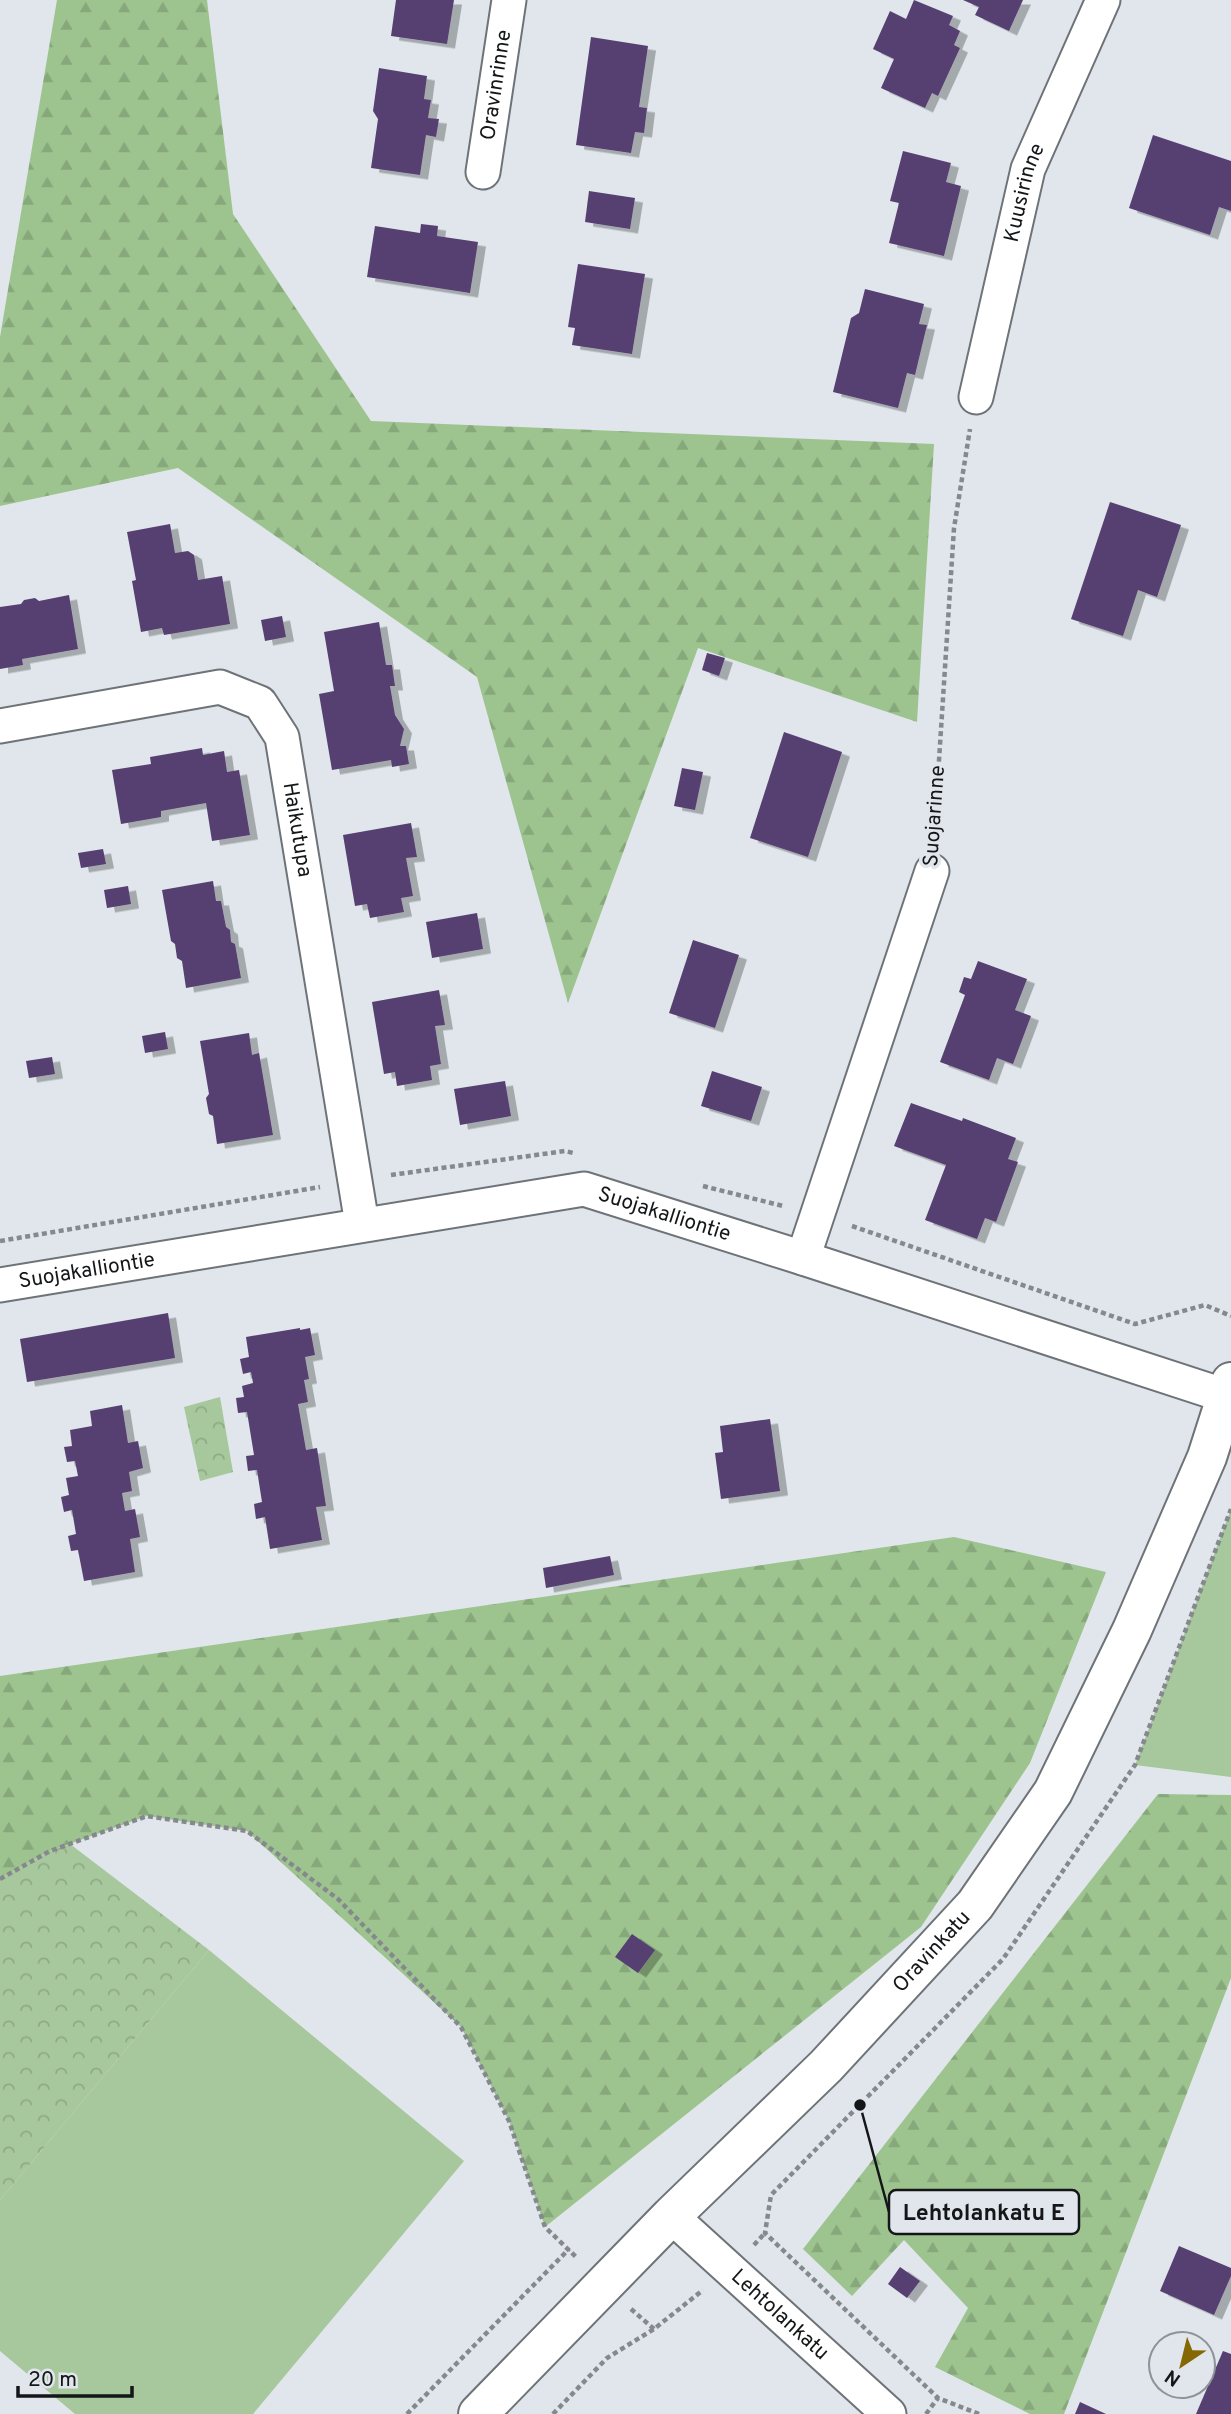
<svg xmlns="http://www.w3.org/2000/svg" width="1231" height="2414" font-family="Overpass,sans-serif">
	<defs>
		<pattern id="forest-firs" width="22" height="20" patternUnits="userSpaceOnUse" patternTransform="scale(1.75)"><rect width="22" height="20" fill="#9dc48f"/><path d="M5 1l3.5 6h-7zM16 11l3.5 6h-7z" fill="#86a87b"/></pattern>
		<pattern id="park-crowns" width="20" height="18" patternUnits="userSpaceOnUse" patternTransform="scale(1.75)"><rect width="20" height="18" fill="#a7c79c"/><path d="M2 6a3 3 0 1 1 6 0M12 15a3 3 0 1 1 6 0" fill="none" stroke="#8faa86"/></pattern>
		<filter id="shadow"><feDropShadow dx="8" dy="4.5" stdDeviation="0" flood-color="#0004"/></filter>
	</defs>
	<rect width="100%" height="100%" fill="#e0e6eb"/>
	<g fill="#a7c79c">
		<polygon points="1231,1509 1231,1777 1135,1765"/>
		<polygon points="209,1950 464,2161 253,2414 75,2414 0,2351 0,2200"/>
	</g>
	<g fill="url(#forest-firs)">
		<polygon points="57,0 207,0 233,214 371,421 934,444 917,722 698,648 568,1003 477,677 178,468 0,506 0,337"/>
		<polygon points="954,1537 1106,1572 1030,1763 921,1927 545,2227 509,2121 461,2027 247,1831 147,1816 50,1851 0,1879 0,1676"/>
		<polygon points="1158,1794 1231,1795 1231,1978 1064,2414 1030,2414 935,2367 968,2308 904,2240 852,2296 803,2249"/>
	</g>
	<g fill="url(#park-crowns)">
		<polygon points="220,1397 233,1472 200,1481 184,1407"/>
		<polygon points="70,1844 209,1950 0,2200 0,1879 50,1851"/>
	</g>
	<g fill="#573f71" filter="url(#shadow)">
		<polygon points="396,0 454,0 447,44 391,36"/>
		<polygon points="914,0 953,16 949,25 960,31 954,45 960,48 938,96 932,93 925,108 881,88 894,59 873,49 890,11 906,19"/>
		<polygon points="963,0 1023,0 1009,31 975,15 979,7"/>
		<polygon points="591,37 648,46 639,107 647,108 644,133 635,132 631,153 576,145"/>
		<polygon points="379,68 427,76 424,99 431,100 428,118 439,119 436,137 426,135 420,175 371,168 378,119 373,111"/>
		<polygon points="1153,135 1231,161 1231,211 1219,207 1210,235 1129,208"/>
		<polygon points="903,151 951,163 946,182 961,186 944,256 889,243 899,203 890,201"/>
		<polygon points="589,191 635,198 630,229 585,222"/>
		<polygon points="421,224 438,226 437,236 478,242 470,293 367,277 375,226 420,233"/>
		<polygon points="578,264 645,274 632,354 572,345 575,328 568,327"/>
		<polygon points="865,289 924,304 919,324 927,325 915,375 907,373 898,408 833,392 851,318 859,313"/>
		<polygon points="1110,502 1181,525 1157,597 1138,590 1123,636 1071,619"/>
		<polygon points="170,524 175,553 188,551 194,555 198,580 222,576 230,624 164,635 162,628 141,632 132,581 136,580 127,532"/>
		<polygon points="69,595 78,649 22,659 23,665 0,669 0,607 21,604 24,600 35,598 39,601"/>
		<polygon points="282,616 286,637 265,641 261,620"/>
		<polygon points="379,622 386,665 392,665 395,686 390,686 395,715 404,729 400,746 406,746 409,764 392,767 391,760 332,770 319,694 334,691 324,632"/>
		<polygon points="707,653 725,658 719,676 702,670"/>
		<polygon points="784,732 842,752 808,857 750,838"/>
		<polygon points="202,748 203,755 224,751 227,772 239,770 250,835 212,841 206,803 161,811 161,817 121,824 112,770 151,764 150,757"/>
		<polygon points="682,768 703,772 695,810 674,806"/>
		<polygon points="411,823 417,857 406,858 413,896 401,898 404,912 370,918 367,904 355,906 343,835"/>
		<polygon points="103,849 106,864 81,868 78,853"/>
		<polygon points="213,881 216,901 221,901 226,927 230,930 231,942 235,944 241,978 186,988 182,961 177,958 175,944 171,941 162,890"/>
		<polygon points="128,886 131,904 107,908 104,890"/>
		<polygon points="477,913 483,949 432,958 426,922"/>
		<polygon points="693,940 739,955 715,1028 669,1013"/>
		<polygon points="978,961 1027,979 1015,1010 1031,1016 1013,1064 997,1058 989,1080 940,1062 965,995 959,992 964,977 971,979"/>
		<polygon points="439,990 445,1025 435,1026 441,1064 430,1066 432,1080 397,1086 395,1072 384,1074 372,1002"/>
		<polygon points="165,1032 168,1049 145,1053 142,1036"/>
		<polygon points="249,1033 252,1055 259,1053 273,1135 217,1144 213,1116 209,1114 206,1098 209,1094 200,1041"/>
		<polygon points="52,1057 55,1074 29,1078 26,1061"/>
		<polygon points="712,1071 762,1087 751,1121 701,1106"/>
		<polygon points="505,1081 511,1116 460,1125 454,1089"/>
		<polygon points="911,1103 962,1121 963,1118 1016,1138 1008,1159 1018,1162 996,1222 985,1218 977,1239 925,1220 946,1165 894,1146"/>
		<polygon points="168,1313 175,1358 27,1382 20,1339"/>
		<polygon points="300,1328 300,1330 310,1328 315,1355 305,1357 309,1379 304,1380 308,1402 298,1404 306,1450 317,1448 326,1506 316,1507 322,1540 270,1549 265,1517 256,1519 254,1504 262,1502 257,1470 248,1471 246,1456 254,1455 247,1412 238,1413 236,1398 244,1397 242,1386 253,1383 251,1372 243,1374 240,1359 249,1357 246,1337"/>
		<polygon points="122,1405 128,1443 138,1441 143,1468 129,1472 132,1491 122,1493 125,1511 135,1509 140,1537 130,1539 135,1572 84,1581 78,1550 71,1551 68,1536 76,1534 72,1510 64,1512 61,1497 69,1495 66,1478 78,1476 75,1461 67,1462 64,1447 72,1446 70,1430 92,1426 90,1411"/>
		<polygon points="770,1419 780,1491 721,1499 715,1453 723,1452 720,1426"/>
		<polygon points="610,1556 614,1575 546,1588 543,1568"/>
		<polygon points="632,1934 655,1950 638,1973 615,1957"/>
		<polygon points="1179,2246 1231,2268 1231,2276 1214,2315 1160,2291"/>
		<polygon points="900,2267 920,2281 907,2298 888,2284"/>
		<polygon points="1223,2351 1231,2354 1231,2414 1196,2414"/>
		<polygon points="1080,2402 1106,2414 1075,2414"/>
	</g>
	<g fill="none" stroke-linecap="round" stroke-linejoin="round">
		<defs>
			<g id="street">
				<path id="s1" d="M483 172 509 0"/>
				<path id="s2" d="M976 397 1028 169 1103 0"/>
				<path id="s3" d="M0 726 220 687 260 703 282 737 362 1224"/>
				<polyline points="803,1258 932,871"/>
				<path id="s4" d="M0 1285 584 1189 803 1258 1226 1396"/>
				<path id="s5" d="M671 2216 889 2414"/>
			</g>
			<g id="secondary">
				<path id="s6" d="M478 2414 671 2216 826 2066 975 1905 1053 1792 1132 1630 1207 1457 1231 1382"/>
			</g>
		</defs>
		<use href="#street" stroke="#6e7378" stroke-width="37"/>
		<use href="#secondary" stroke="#6e7378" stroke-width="42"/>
		<g stroke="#85898d" stroke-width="4.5" stroke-dasharray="5 3.5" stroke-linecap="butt">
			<polyline points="934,838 954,528 970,429"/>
			<polyline points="391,1175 565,1151 573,1153"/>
			<polyline points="703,1186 783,1206"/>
			<polyline points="852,1226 1135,1324 1205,1305 1231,1316"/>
			<polyline points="0,1241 320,1187"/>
			<polyline points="0,1879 50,1851 147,1816 247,1831 338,1899 461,2027 509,2121 545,2227 576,2257"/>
			<polyline points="754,2245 765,2233"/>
			<polyline points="631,2309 654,2329"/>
			<polyline points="407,2414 569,2249"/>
			<polyline points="553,2414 607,2358 654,2329 703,2290"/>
			<polyline points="926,2414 938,2398"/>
			<polyline points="979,2414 938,2398 765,2233 771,2195 1003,1959 1135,1765 1231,1509"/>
		</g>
		<use href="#street" stroke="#fff" stroke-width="33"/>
		<use href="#secondary" stroke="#fff" stroke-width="38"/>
	</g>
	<g text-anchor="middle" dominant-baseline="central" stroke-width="7" stroke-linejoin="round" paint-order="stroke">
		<g font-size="21" fill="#141618" stroke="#e0e6eb">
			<text stroke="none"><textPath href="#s1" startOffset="88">Oravinrinne</textPath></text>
			<text stroke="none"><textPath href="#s2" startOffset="210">Kuusirinne</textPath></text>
			<text transform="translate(935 816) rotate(-86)">Suojarinne</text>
			<text stroke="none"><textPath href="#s3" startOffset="401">Haikutupa</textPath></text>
			<text stroke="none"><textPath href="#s4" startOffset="676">Suojakalliontie</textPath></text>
			<text stroke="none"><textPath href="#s4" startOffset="88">Suojakalliontie</textPath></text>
			<text stroke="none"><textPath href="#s6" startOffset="648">Oravinkatu</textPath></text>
			<text stroke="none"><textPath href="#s5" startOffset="147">Lehtolankatu</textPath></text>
		</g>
	</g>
	<path fill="none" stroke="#141618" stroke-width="2.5" d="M860 2105L889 2212"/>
	<circle fill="#141618" stroke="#e0e6eb" stroke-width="2.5" cx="860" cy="2105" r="7"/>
	<rect fill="#e0e6eb" stroke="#141618" stroke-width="2.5" x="889" y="2190" width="190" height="44" rx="7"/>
	<g font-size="23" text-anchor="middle" font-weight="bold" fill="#141618">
		<text x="984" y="2220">Lehtolankatu E</text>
	</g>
	<g transform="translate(1182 2365) rotate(215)"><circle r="33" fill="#e0e6eb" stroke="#8e9397" stroke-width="2"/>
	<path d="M0-5L12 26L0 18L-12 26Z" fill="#866802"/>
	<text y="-10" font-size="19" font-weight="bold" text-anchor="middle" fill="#141618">N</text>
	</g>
	<path d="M18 2386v10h114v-10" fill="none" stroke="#141618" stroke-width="3.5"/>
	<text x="28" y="2386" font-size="21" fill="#141618" stroke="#e0e6eb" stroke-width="5" paint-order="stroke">20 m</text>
</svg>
